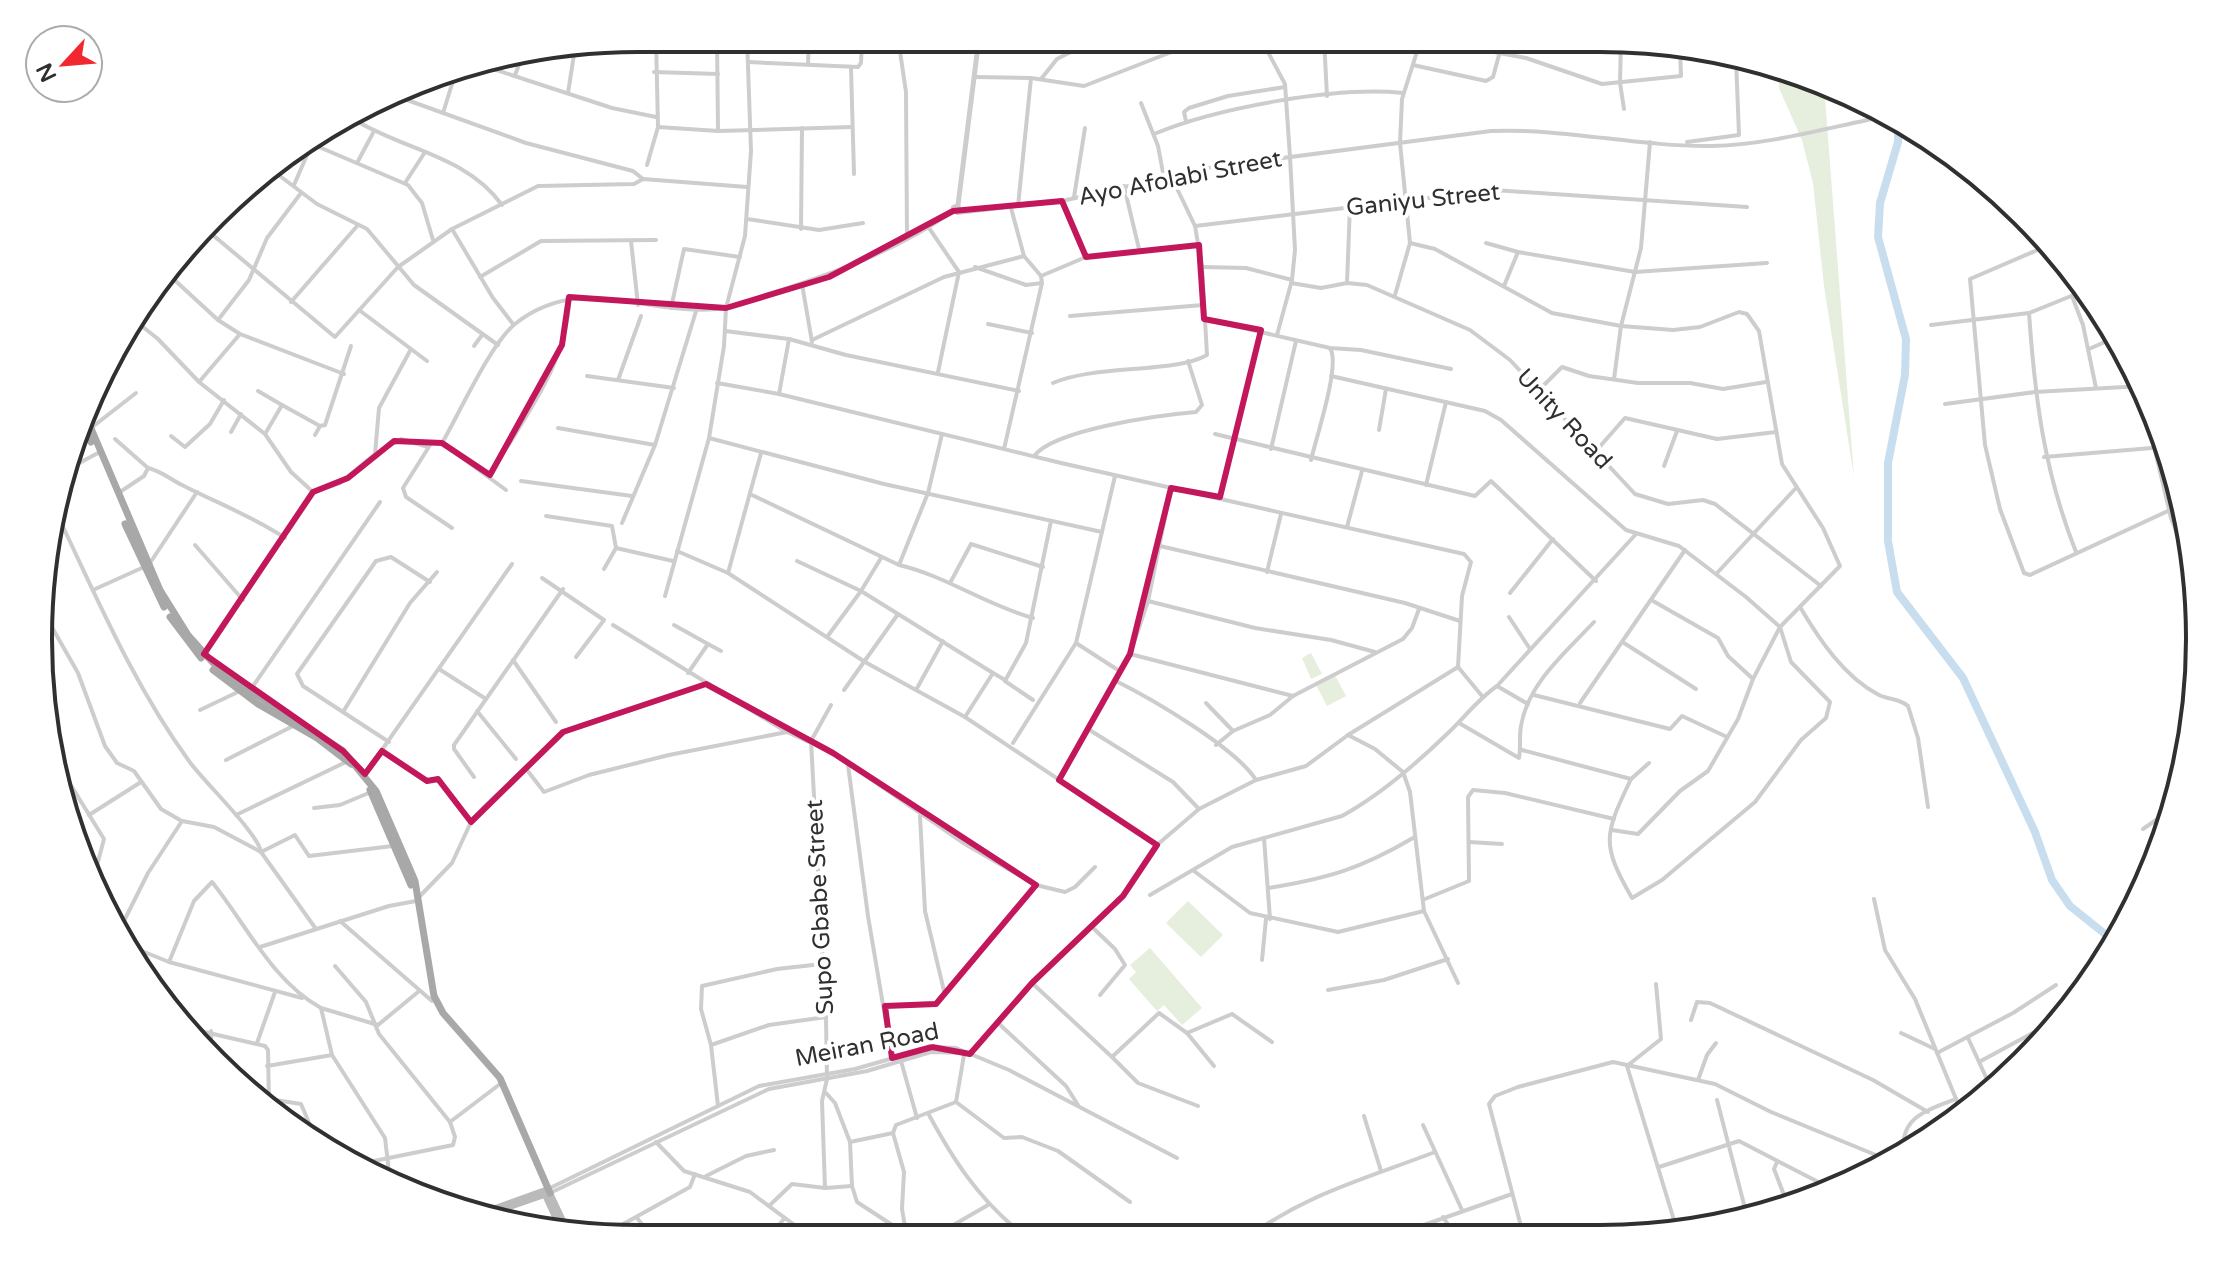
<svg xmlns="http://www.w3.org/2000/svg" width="2238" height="1277" font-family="'Varela Round',sans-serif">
	<rect width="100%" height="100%" fill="#fff"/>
	<g fill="#e6eedd">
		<polygon points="1778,67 1824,85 1854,477 1824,286 1813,183 1802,140 1779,88"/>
		<polygon points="1311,653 1322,674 1311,679 1302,658"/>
		<polygon points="1335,675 1346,696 1327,706 1316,685"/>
		<polygon points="1188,901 1223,935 1201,957 1166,923"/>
		<polygon points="1150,948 1202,1008 1182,1025 1164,1005 1157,1011 1129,979 1136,972 1130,965"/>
	</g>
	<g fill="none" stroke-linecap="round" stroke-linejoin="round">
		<polyline stroke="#c8deef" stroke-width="8" points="1898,122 1898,142 1880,203 1878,237 1906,339 1905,375 1888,463 1888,541 1897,592 1963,678 2035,832 2052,880 2070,906 2115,942"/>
		<g stroke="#cdcdcd" stroke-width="4">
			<polyline points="717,38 718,131"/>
			<polyline points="898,38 906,92 907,238"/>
			<polyline points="934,38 979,45"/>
			<polyline points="1261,39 1285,84 1290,157 1295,250 1292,280 1277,335"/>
			<polyline points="1324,39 1327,96"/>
			<polyline points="1425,39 1526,58 1602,84 1681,76 1680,47"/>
			<polyline points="1621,39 1620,83 1624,109"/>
			<polyline points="580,48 618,50"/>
			<polyline points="748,62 858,67 861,63 862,38"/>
			<polyline points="478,64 612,108 656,117"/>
			<polyline points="808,64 809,38"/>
			<polyline points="1413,65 1486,81 1493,77 1499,55"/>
			<polyline points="851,68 854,174"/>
			<polyline points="654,72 718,74"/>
			<polyline points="515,75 522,57"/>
			<polyline points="975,77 1031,78 1084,86 1205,39"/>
			<polyline points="1041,79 1057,59 1096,39"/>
			<polyline points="568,93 575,48"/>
			<polyline points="396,96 526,143 633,171 643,179"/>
			<polyline points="1141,103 1158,146 1164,178"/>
			<polyline points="443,113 457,68"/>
			<path d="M353 119C403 150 466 155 502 205"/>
			<polyline points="1186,121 1184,112 1189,108 1228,96 1285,87"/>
			<polyline points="658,127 718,131 852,127"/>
			<path d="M1154 134C1216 108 1336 86 1403 93"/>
			<polyline points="1687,142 1739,135 1736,59"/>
			<polyline points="312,144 408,185 422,203 433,240"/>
			<polyline points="357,163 373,133"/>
			<polyline points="647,165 658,127 656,38"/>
			<polyline points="268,167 317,204 367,229 414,285 498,345"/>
			<polyline points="405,183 425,152"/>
			<polyline points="294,185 313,141"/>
			<polyline points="1124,186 1139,249"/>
			<polyline points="1074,197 1085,128"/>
			<polyline points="1062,201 1086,257"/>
			<polyline points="1018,206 1031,78"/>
			<polyline points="1011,208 1024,256"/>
			<path d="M960 211 958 205 953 207 957 213 1062 201 1213 167 1491 131C1565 128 1638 147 1712 146 1769 145 1830 127 1887 116"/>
			<polyline points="747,219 819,230 863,223"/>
			<polyline points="1195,226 1494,190 1747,207"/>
			<polyline points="929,228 959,272 938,372"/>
			<polyline points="452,229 493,298 513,324"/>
			<polyline points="801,229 802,128"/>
			<polyline points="208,231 335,337 398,267 452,229 538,186 634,184 643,179 747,187"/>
			<polyline points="631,241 638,305"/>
			<polyline points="1410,243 1435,249 1552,313 1621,326 1673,330 1700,327 1739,312 1747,314 1759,331 1782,464 1823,528 1840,566 1780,627 1753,679 1738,719 1708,771 1680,791 1638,834 1612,830"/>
			<polyline points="1486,243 1518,252 1635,272 1767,263"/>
			<polyline points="2049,245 1970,279 1985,445 2000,509 2024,573 2030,575 2183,504"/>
			<polyline points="975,267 1026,285 1042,283"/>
			<polyline points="1202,267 1246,268 1292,280"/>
			<polyline points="168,274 218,320 240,334 344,374"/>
			<polyline points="1041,276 1086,257 1199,245"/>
			<polyline points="480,277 541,241 656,240"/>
			<polyline points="1291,283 1321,288 1347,283 1367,285 1470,330 1510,360 1635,494 1668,504 1703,500 1715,504 1821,586"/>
			<polyline points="1347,283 1350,205"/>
			<polyline points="802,284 812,342"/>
			<polyline points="1504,286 1518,252"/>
			<polyline points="1395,295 1410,243 1400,143 1402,99 1421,39"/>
			<polyline points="2072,296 2083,325 2096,388"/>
			<polyline points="291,302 358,225"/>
			<polyline points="671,308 684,249 740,257"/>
			<polyline points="359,310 427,361"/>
			<path d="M2029 313C2035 399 2044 471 2076 552"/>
			<polyline points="1070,316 1203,305"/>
			<polyline points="133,319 158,339 199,382 265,434 291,472 313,492 340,483 375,454 379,408 411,349"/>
			<polyline points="1204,319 1330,348 1361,350 1451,369"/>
			<polyline points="218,320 249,280 267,238 301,193"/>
			<polyline points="988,324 1032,333"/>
			<polyline points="1931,325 2029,313 2086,290"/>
			<polyline points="725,331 789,339 846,355 1019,391"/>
			<polyline points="812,340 944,277 1024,256 1041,276 1042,283 1004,449"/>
			<polyline points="474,346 482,335"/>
			<polyline points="2089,349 2116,337"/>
			<polyline points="587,376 674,388"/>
			<path d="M1331 376 1485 411 1501 420 1626 530 1679 546 1746 597 1780 627 1791 662 1830 702 1826 718 1801 740 1755 802 1662 880 1632 898C1601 844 1604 835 1631 779"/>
			<polyline points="1614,379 1621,326 1641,248 1650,142"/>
			<polyline points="618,380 641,316"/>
			<polyline points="199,382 240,334"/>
			<polyline points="717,383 779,394 1061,463 1464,554 1471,562 1462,596 1458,667 1482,696"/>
			<path d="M1053 383C1097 364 1174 374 1207 355L1202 267 1195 226 1171 176"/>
			<polyline points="2140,387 2171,518 2193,572"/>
			<polyline points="258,391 282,405"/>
			<polyline points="1538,391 1562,367 1589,376 1638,383 1690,383 1723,389 1766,382"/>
			<polyline points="779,394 789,339"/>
			<polyline points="1945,404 2035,392 2142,386"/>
			<polyline points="91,428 136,393"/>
			<polyline points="558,428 655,445"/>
			<polyline points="1379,430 1386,389"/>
			<polyline points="231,432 241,414"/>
			<polyline points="265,434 282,405 320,426 325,425 351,346"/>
			<polyline points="1215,434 1475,496 1491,481 1596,581"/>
			<polyline points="315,435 320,426"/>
			<polyline points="171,436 185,447 210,424 224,400"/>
			<polyline points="709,438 884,484 1102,532"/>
			<polyline points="115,439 148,468"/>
			<polyline points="442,443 506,490"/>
			<polyline points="1271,449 1296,341"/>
			<polyline points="1595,452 1625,418 1717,439 1776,432"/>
			<polyline points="375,454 401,439 428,447"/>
			<path d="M1034 456C1055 429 1161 415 1196 412L1202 405 1188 361"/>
			<polyline points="2044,457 2152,448"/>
			<path d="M1311 460C1316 438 1341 364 1330 348"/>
			<polyline points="1664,466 1677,431"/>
			<polyline points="64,471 100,452"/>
			<path d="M490 475C522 420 569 363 569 297"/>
			<polyline points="521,481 632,496"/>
			<polyline points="1426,485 1446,402"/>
			<path d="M120 492 144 476 148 468C161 471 170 479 182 485 217 503 252 516 285 538"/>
			<polyline points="752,495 899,565 928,493 942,434"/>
			<polyline points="1220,497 1261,330"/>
			<polyline points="2171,510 2177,516 2191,549"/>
			<path d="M56 512C97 598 133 684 189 761 204 782 258 833 261 852L316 929"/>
			<polyline points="546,516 612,526 616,548 604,569"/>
			<polyline points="622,523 655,445 697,308"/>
			<polyline points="1347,527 1362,471"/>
			<path d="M452 528 406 497 403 488 432 442 442 443C459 414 491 343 515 324 583 270 649 319 726 308 741 306 757 298 772 293 835 273 898 250 953 211"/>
			<polyline points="195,545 243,600"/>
			<polyline points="1160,546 1405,603 1460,621"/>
			<polyline points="616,548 673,561"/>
			<polyline points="677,551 728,573 865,662 965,717 1157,845"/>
			<polyline points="881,558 861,591 993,673"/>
			<polyline points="797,561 861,591 827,637"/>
			<polyline points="150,563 197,492"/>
			<path d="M899 565C946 576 986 605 1033 618"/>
			<polyline points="1267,572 1281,514"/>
			<polyline points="1718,572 1795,489"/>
			<polyline points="728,573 761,453"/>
			<polyline points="542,578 604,620 576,657"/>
			<polyline points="950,583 971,544 1043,567"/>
			<polyline points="93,590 144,567"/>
			<polyline points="1510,593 1553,539"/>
			<polyline points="665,596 709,438 724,346 726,308 745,236 751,151 747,38"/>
			<polyline points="1148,601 1255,628 1331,640 1375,652"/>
			<polyline points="1653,601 1718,638 1728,656 1753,679"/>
			<path d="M1800 607C1819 639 1844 677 1879 695 1889 700 1899 698 1908 706L1918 738 1928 807"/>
			<polyline points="45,615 78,673 105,746 117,763 134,771 161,809 180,820"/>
			<polyline points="1509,617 1530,649"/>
			<polyline points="613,625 785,731"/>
			<polyline points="674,625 708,644"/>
			<polyline points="1076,643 1121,672"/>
			<polyline points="1624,643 1696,689"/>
			<polyline points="205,653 313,492"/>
			<polyline points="1130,654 1293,696"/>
			<polyline points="513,660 556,722"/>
			<polyline points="439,669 486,699"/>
			<polyline points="688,673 708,644 721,651"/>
			<path d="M1116 681C1152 699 1236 748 1256 780"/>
			<polyline points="1497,686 1528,704"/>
			<polyline points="251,689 380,502"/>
			<polyline points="844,690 898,614"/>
			<polyline points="916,690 943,641"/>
			<polyline points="1534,695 1670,729 1682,716 1727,737"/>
			<polyline points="1033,700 1005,681 1026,643 1051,521"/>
			<polyline points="1206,703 1233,731"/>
			<polyline points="1580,703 1685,550"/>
			<polyline points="200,710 240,691"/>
			<polyline points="477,711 516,759"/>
			<polyline points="343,712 410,603 437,572"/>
			<polyline points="965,717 993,673 1005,680"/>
			<path d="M1459 723 1519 758C1521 747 1519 736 1521 726 1528 683 1566 652 1594 622"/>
			<polyline points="1088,729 1173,782 1199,809"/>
			<polyline points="1348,735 1375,749 1403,772 1410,792 1424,911 1458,983"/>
			<polyline points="389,742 303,686 297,674 376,561 391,557 430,582"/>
			<polyline points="1013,743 1076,643 1115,476"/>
			<polyline points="1216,745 1233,731 1270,715 1293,696 1403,639 1412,628 1419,609"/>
			<polyline points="1522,750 1631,779 1649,763"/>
			<polyline points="382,751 427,781 439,780 471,822"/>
			<polyline points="226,760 295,725"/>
			<polyline points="56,761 104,839 94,877"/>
			<polyline points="848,765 868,916 892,1058"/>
			<polyline points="527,770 544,792 589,775 669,755 787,732 833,753 965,844 1036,885 1065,892 1075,887 1095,867"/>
			<polyline points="365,774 512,564"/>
			<polyline points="474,777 454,749 454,745 563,589"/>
			<polyline points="1059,780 1130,654 1148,601 1171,488"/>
			<polyline points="314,808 340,805 371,792"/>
			<polyline points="89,815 141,782"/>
			<polyline points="236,815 346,762"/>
			<polyline points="920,816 925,911 944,991"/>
			<polyline points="2143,829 2172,809"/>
			<polyline points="1264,838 1270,919"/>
			<polyline points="1469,842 1502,844"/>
			<polyline points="1194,871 1250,913 1338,932 1424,911"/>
			<polyline points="98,884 103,893"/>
			<path d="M1269 888C1329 878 1360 869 1413 838"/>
			<path d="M1150 895 1232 847 1342 816C1380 795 1416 764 1447 734 1464 718 1478 699 1497 686L1636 534"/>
			<polyline points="419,897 452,863 471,822 483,808 563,732 706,684"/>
			<polyline points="1425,899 1469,881 1468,797 1473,790 1505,793 1614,819"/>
			<polyline points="1874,899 1885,950 1915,999 1961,1111"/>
			<polyline points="340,921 432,1001"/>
			<polyline points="1091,926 1115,949 1125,965 1100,995"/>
			<polyline points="121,927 148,873 182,821 214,827 261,852 295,835 309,856 393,846"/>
			<polyline points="132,947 169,962 302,998"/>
			<polyline points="260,947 389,906 416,901"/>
			<polyline points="1262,960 1266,919"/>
			<path d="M169 962 194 901 212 882C246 924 272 981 321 1008L332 1055 385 1138 390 1180"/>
			<polyline points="335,966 366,1002 379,1034 450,1122 455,1137 453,1145 359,1164"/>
			<polyline points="1032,983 1112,1057 1159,1013 1187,1033 1232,1014 1272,1042"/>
			<polyline points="1656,984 1661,1039 1627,1066 1677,1230"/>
			<polyline points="1328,990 1384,980 1448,959"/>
			<polyline points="885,1006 936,1003 1036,885"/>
			<polyline points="321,1008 378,1025 418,992"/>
			<polyline points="1691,1020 1697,1002 1710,1003 1873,1080 1928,1112"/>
			<polyline points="997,1022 1066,1086 1078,1105"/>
			<polyline points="187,1028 265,1046 268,1050 269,1104"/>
			<polyline points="1187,1033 1214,1066"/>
			<polyline points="1901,1033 1935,1049"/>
			<polyline points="1968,1038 1991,1088"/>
			<polyline points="257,1043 275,992"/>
			<polyline points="711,1045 769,1025 826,1017"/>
			<polyline points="211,1050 211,1031"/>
			<polyline points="971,1053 1032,983 1123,896 1157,845 1199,809 1256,780 1306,766 1348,735 1458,667"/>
			<polyline points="1937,1053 2013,1013 2056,985"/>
			<polyline points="1112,1057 1138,1083 1198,1106"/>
			<polyline points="901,1061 917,1118"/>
			<polyline points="1979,1062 2062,1017"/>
			<polyline points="267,1066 332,1055"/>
			<polyline points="1698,1080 1707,1055 1716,1043"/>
			<polyline points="826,1093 835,1103 850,1142 852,1186 857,1202 903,1232"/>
			<polyline points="269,1099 301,1104 316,1139"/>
			<polyline points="1717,1100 1747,1216"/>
			<polyline points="956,1102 1004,1138 1022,1137 1058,1151 1130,1202"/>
			<polyline points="956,1102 964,1055"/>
			<polyline points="718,1106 711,1045 701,1009 702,986 777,969 822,964"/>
			<path d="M929 1115C953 1159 976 1195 1015 1228"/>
			<polyline points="1364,1116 1381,1171"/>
			<polyline points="450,1122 500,1084"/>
			<polyline points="1423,1125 1462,1210"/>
			<polyline points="893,1133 904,1172 902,1209 907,1238"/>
			<polyline points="656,1142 684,1171 750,1192 812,1238"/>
			<polyline points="850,1142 893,1133 896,1125 956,1102"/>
			<path d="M1903 1156C1900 1117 1923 1112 1956 1099"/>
			<polyline points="1777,1162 1774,1169 1789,1208"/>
			<polyline points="1659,1167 1739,1141 1832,1189"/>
			<polyline points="706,1176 746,1156 774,1150"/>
			<polyline points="825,1188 852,1186"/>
			<polyline points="548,1189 759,1086 855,1069 932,1047 956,1048 1009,1070 1177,1158"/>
			<polyline points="550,1193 769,1089 867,1071 931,1052 968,1053"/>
			<polyline points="770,1205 792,1184 825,1188 822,1101 827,1079 826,1017 811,741 831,705"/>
			<polyline points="1443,1217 1457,1238"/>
			<polyline points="637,1218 653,1238"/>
			<polyline points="598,1238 690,1187 695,1174"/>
			<polyline points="767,1238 784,1219"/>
			<polyline points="931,1238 988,1205"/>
			<polyline points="1136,1238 1137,1233"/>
			<path d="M1246 1238C1311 1192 1362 1180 1435 1152"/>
			<polyline points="1387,1238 1512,1194"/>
			<polyline points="1524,1238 1489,1104 1495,1096 1518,1087 1613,1062 1715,1084 1771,1112 1893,1162"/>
		</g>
		<polyline stroke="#cdcdcd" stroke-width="5" points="958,205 979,38"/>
		<g stroke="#bababa" stroke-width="6">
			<polyline points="545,1195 561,1230"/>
			<polyline points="479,1214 548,1189"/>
			<polyline points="487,1215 550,1193 568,1231"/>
		</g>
		<g stroke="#a8a8a8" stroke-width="7">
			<polyline points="87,419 160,590 188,635 214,664 237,682 343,751 376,791 415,881 434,996 443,1013 500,1078 550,1193"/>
			<polyline points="84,426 91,442"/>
			<polyline points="125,524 164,607"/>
			<polyline points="170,617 201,658"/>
			<polyline points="213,670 258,704 317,738 351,764"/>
			<polyline points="370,790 411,885"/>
		</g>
	</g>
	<path fill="none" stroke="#c2185b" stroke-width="6" stroke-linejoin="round" d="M1062 201 1086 257 1199 245 1204 319 1261 330 1220 497 1171 488 1130 654 1059 780 1157 845 1123 896 1032 983 970 1054 932 1047 892 1058 885 1006 936 1004 1036 885 833 753 706 684 563 732 471 822 438 779 427 781 382 751 365 774 343 751 204 654 313 492 348 478 394 441 442 443 490 475 562 345 569 297 726 308 829 277 953 211Z"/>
	<g text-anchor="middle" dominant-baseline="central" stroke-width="8" stroke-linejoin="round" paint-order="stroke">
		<g font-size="24" fill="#303030" stroke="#fff">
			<text transform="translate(1180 178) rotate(-11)">Ayo Afolabi Street</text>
			<text transform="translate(1423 200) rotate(-6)">Ganiyu Street</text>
			<text transform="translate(1564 419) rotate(47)">Unity Road</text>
			<text transform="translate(820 907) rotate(-93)">Supo Gbabe Street</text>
			<text transform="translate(867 1045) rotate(-11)">Meiran Road</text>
		</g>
	</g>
	<path d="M0 0H2238V1277H0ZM638 52H1600A586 586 0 0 1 2186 638V639A586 586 0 0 1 1600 1225H638A586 586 0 0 1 52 639V638A586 586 0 0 1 638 52Z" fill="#fff" fill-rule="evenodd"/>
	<path fill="none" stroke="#303030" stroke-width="4" d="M638 52H1600A586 586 0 0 1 2186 638V639A586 586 0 0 1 1600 1225H638A586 586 0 0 1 52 639V638A586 586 0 0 1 638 52Z"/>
	<g transform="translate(64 64) rotate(244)"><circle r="38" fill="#ffffff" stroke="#acacac" stroke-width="2"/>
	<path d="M0-6L14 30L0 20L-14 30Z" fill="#f12830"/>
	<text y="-12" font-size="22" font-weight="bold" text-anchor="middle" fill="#303030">N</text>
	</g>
</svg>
